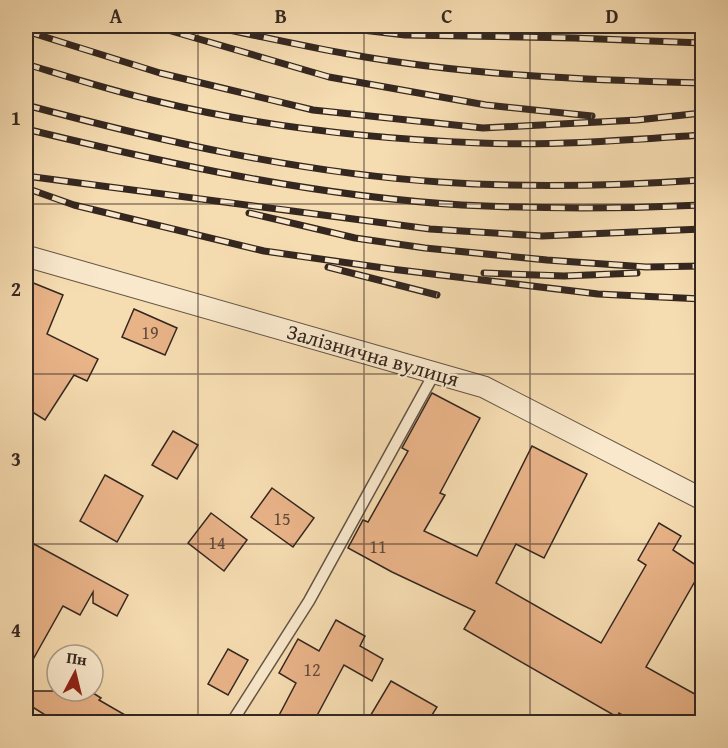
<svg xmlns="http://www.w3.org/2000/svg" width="728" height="748" font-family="'Gentium Book Plus',serif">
	<rect width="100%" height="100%" fill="#f6dcb1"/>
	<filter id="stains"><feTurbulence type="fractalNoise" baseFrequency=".00333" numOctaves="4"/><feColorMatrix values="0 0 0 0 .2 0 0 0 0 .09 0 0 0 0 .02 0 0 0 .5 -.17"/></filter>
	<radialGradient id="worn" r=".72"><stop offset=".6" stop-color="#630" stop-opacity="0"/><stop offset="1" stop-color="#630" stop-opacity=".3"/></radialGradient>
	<g fill="#e9b388" stroke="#342720" stroke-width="1.5">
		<polygon points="26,280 63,295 47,334 98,359 87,381 74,375 45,420 26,408"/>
		<polygon points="134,309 177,328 165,355 122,337"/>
		<polygon points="432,393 480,418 440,493 445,495 424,531 477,556 532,446 587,474 544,558 516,544 496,583 601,643 646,565 638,560 659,523 681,536 673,550 702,569 646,667 702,698 702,723 636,723 619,713 617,717 464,629 475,611 392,572 348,548 363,520 368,522 408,451 402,448"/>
		<polygon points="173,431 198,445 177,479 152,465"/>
		<polygon points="105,475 143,496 117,542 80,521"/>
		<polygon points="272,488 314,518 293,547 251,517"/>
		<polygon points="211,513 247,540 224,571 188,543"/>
		<polygon points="34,544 128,595 117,616 93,603 93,592 80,615 63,606 26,672 26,561"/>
		<polygon points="336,620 365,636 360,646 383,659 372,681 344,665 313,723 275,723 296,683 279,673 298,639 319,651"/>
		<polygon points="228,649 248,660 228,695 208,684"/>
		<polygon points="391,681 437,707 427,723 366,723"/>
		<polygon points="26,691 90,691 101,698 99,700 139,723 58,723 26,703"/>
	</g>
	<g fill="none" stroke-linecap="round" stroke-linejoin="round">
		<defs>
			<polyline id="service" points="232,722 309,601 435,372"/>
			<polyline id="minor" points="26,256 484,387 702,499"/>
		</defs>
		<use href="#service" stroke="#645444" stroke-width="13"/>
		<use href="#minor" stroke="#645444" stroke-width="23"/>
		<use href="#service" stroke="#f9e8cc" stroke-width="10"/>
		<use href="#minor" stroke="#f9e8cc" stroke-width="21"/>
		<defs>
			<g id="rail">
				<polyline points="154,26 329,77 486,105 592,116"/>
				<path d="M209 26C255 35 302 46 348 54 463 75 585 80 702 83"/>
				<polyline points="328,26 405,35 574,38 702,43"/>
				<polyline points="433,26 466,29"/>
				<polyline points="26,31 160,73 313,110 483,128 637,120 702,113"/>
				<path d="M26 64C69 77 112 91 156 101 262 127 372 139 480 143 554 146 629 140 702 135"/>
				<path d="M26 105C160 141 300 173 440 182 528 188 614 186 702 180"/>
				<path d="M26 129C169 164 314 196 462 205 543 209 622 209 702 205"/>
				<polyline points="26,176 430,229 542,236 702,229"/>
				<polyline points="26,188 74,205 264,251 391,269 598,294 702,299"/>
				<polyline points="249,213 355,238 425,248 547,260 646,267 702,266"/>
				<polyline points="328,267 437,295"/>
				<polyline points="484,273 564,276 637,273"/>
			</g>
		</defs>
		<use href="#rail" stroke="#342720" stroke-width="7"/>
		<use href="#rail" stroke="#f9e8cc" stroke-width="4.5" stroke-dasharray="14" stroke-linecap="butt"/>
	</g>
	<path fill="none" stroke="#342720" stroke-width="1.5" stroke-opacity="0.55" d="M198 26V722M364 26V722M530 26V722M26 204H702M26 374H702M26 544H702"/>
	<g text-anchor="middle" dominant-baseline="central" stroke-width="4.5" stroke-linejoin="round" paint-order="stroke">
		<g font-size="18" fill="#614a3a">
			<text x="150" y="332">19</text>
			<text x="282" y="518">15</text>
			<text x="217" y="542">14</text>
			<text x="378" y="546">11</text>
			<text x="312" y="669">12</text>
		</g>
		<g font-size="21" fill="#342720" stroke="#f9e8cc">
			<text transform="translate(373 355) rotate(16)">Залізнична вулиця</text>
		</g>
	</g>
	<rect width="728" height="748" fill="none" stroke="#f6dcb1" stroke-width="66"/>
	<g transform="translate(75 673) rotate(7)"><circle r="28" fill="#f9e8cc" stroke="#aa9b87" stroke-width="1.5"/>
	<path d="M0-4.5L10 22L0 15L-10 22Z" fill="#8f2418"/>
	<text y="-9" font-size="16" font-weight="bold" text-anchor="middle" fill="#342720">Пн</text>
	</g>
	<rect x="33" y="33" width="662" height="682" fill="none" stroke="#342720" stroke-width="2"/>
	<g font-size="20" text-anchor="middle" font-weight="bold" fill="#342720">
		<text x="116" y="23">A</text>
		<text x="281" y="23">B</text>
		<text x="447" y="23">C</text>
		<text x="612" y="23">D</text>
		<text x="16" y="125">1</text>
		<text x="16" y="296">2</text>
		<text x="16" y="466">3</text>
		<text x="16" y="637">4</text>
	</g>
	<rect width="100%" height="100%" filter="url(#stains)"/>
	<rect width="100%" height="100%" fill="url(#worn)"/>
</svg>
